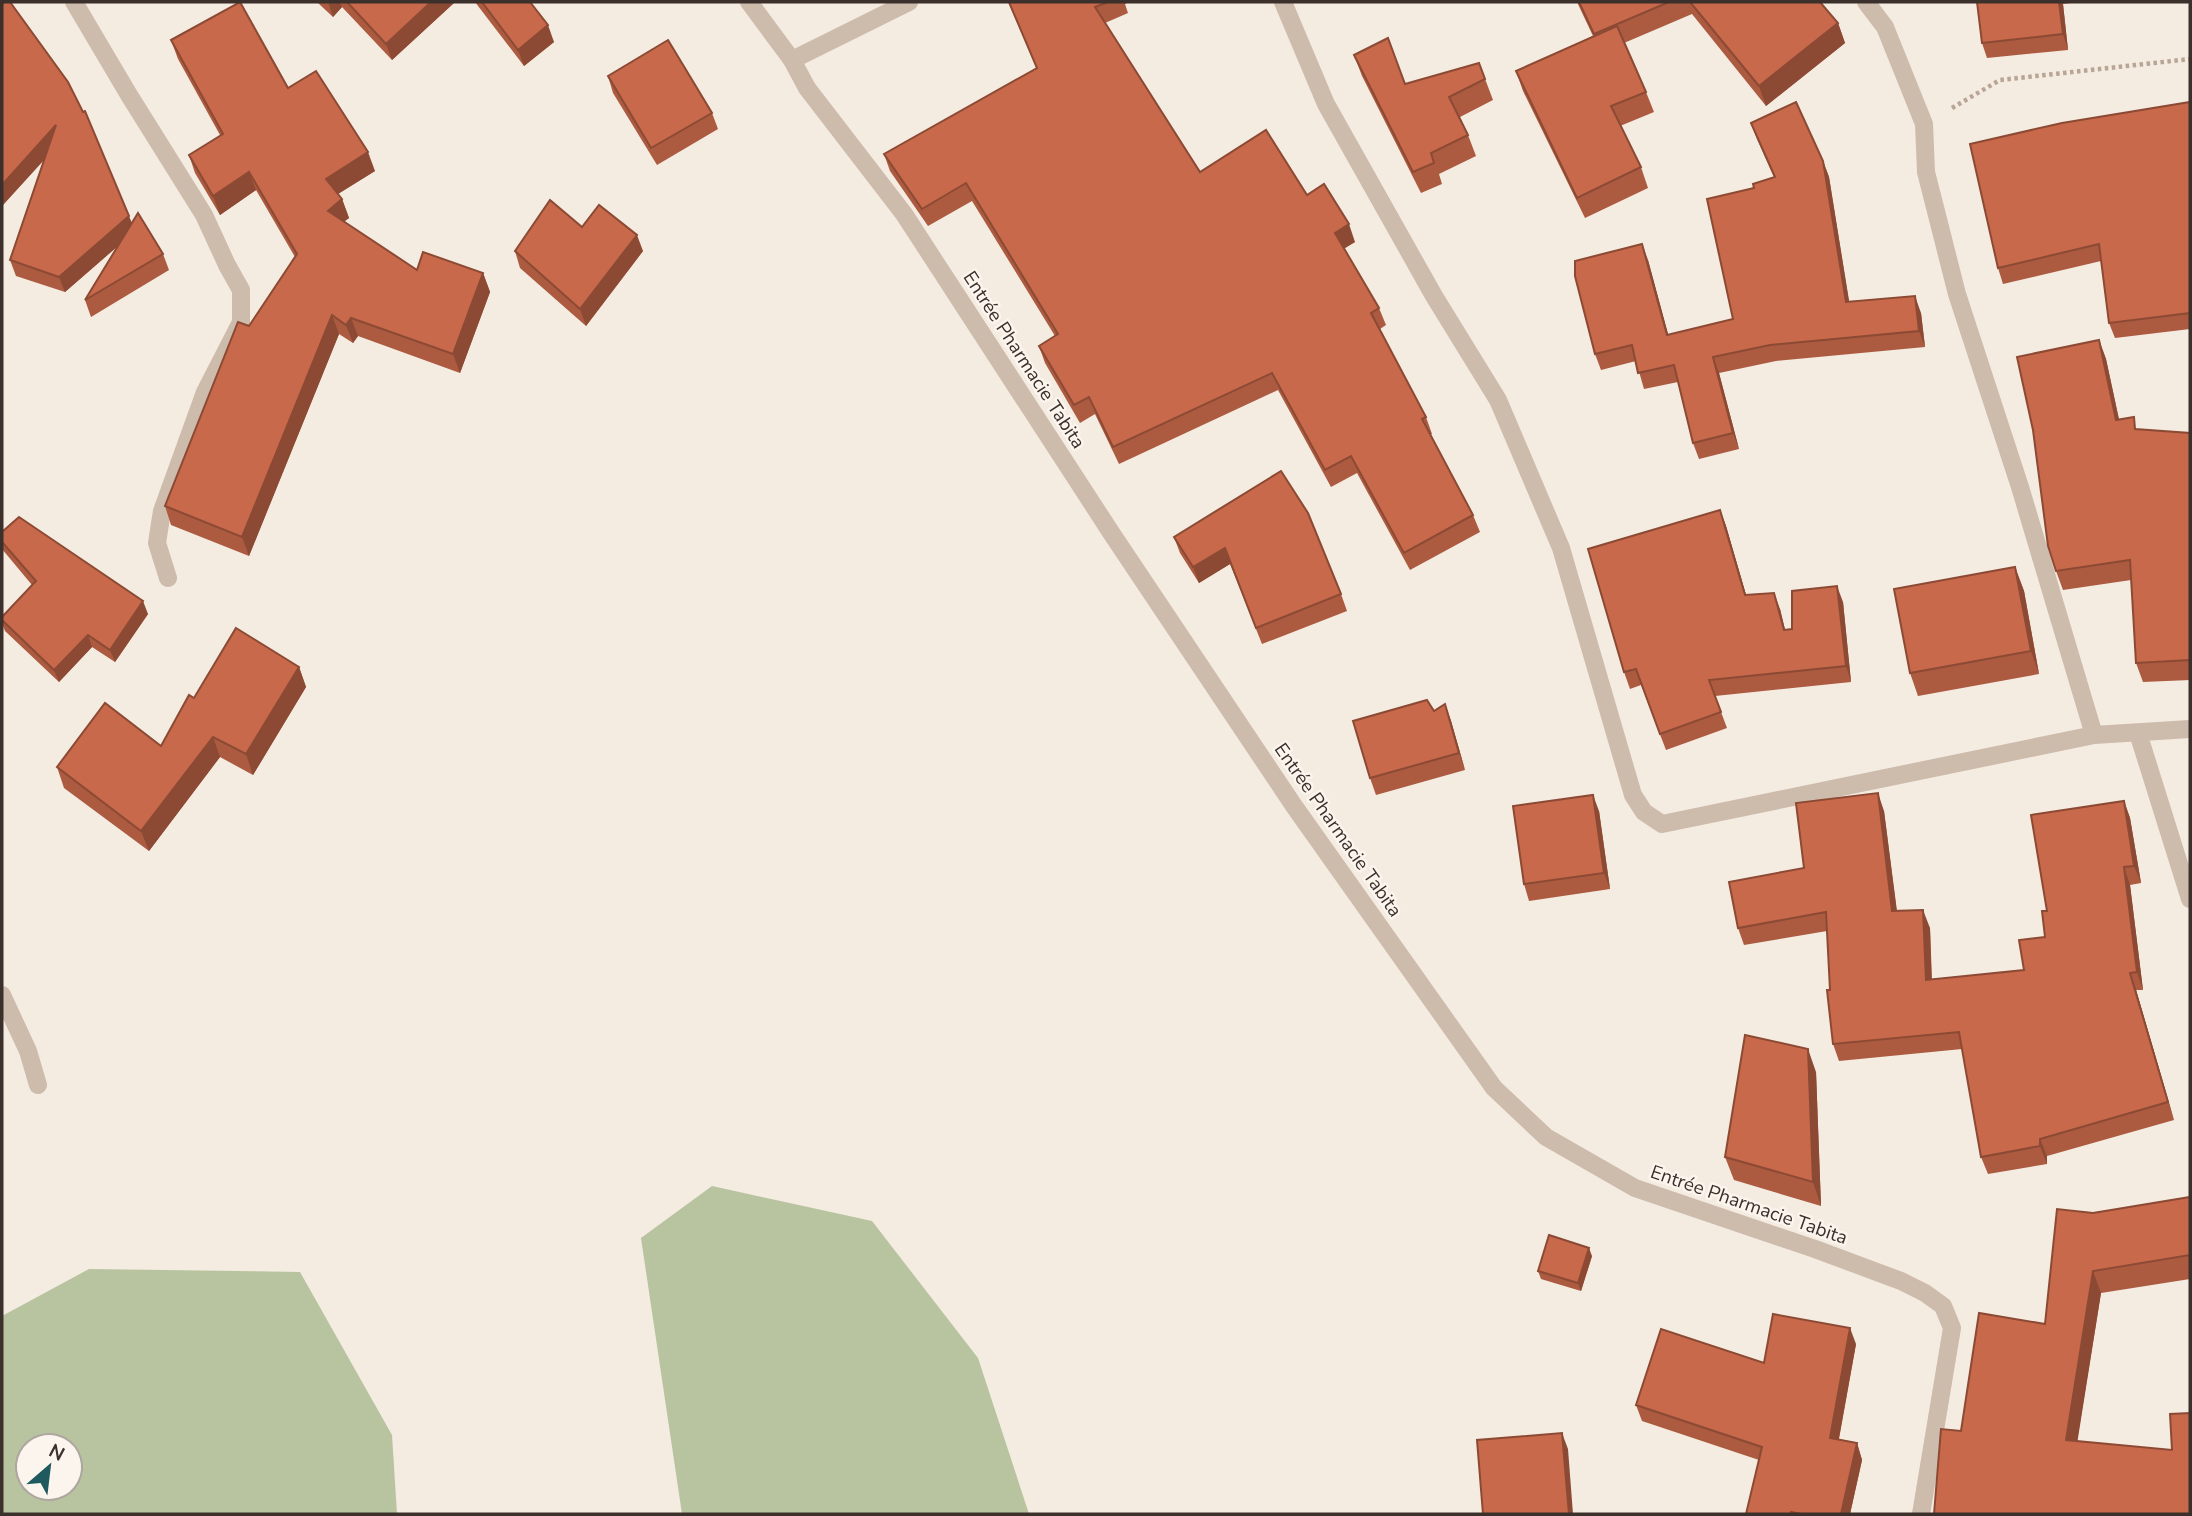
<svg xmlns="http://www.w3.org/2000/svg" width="2192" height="1516" font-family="'Nunito Sans',sans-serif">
	<rect width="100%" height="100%" fill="#f4ebe1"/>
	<g fill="#b8c4a0" fill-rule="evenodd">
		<polygon points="712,1186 872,1221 978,1358 1029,1514 682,1514 641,1238"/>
		<path d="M89 1269 300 1272 392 1435 397 1514H2V1316ZM28 1446H70V1488H28Z"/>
	</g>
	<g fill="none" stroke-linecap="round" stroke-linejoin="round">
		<polyline stroke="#b9a596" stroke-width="4.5" stroke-dasharray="3.5 3.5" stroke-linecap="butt" points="1952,108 2000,80 2190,59"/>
		<g stroke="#cdbbac" stroke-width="18">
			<polyline points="74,2 129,95 204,215 227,265 241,290 241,322 205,392 162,511 157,543 168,578"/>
			<polyline points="749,2 792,60 807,88 904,214 1112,534 1294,806 1494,1088 1546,1137 1635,1188 1815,1249 1901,1281 1925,1293 1943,1306 1952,1328 1921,1514"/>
			<polyline points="1283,2 1326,104 1434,296 1498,400 1561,548 1633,795 1644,812 1662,824 2094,735 2190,729"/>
			<polyline points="1866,2 1885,27 1924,124 1926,172 1957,294 2020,487 2094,735"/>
			<polyline points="792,60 909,2"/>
			<polyline points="2138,733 2190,899"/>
			<polyline points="2,995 28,1051 38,1085"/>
		</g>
	</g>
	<g fill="#ac5a40">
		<polygon points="317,2 455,2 392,60 342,7 333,17"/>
		<polygon points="475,2 530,2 554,42 524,66"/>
		<polygon points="1008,2 1129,2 1125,4 1128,13 1105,23 1200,172 1307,195 1355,242 1344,248 1379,308 1386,325 1380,329 1426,417 1432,434 1430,435 1473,515 1480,532 1410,570 1357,473 1331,487 1278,390 1119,464 1095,414 1080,423 1045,363 1039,346 1055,336 972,201 928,226 890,171 884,154 1037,69"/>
		<polygon points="1577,2 1820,2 1838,23 1845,43 1766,106 1692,14 1624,43 1646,92 1654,112 1620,126 1641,167 1648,188 1585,218 1523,91 1516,71 1593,36"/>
		<polygon points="1977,2 2079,2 2063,4 2068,50 1987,58 1982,43"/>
		<polygon points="2,4 132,223 163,254 169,270 91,317 85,300 118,246 65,292 16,276 10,260 44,160 2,206"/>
		<polygon points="171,40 288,88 375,171 338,194 342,199 349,218 344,221 417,270 483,273 490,292 460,373 358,336 353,343 339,334 249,556 171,525 165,506 249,326 295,257 256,190 220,215 195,173 189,155 220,135 178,59"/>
		<polygon points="1354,55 1405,84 1479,63 1493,100 1460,117 1468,135 1476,156 1439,174 1442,184 1421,193 1362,76"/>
		<polygon points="608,76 712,113 718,129 657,165 613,93"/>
		<polygon points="2190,102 2190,329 2115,338 2109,323 2101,261 2003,284 1998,268"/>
		<polygon points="1751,123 1823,161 1829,177 1849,302 1921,313 1925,347 1776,361 1719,373 1739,449 1699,459 1693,443 1678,382 1644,389 1636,361 1601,370 1595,354 1648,260 1668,335 1733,319 1754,188 1774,177 1757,139"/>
		<polygon points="582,227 643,251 586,326 520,268 515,251"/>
		<polygon points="2099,340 2106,359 2119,419 2138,430 2190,433 2190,680 2143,682 2136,663 2131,580 2063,590 2056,571"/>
		<polygon points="1720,510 1726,526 1746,595 1780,609 1785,630 1792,629 1843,602 1851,682 1715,696 1727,728 1666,750 1641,685 1630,689 1624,672"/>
		<polygon points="2,532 148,614 115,662 92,647 59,682 5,631 2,623 2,617 32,585 2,549"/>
		<polygon points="1174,537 1341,594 1347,611 1262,644 1230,564 1199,583 1180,553"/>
		<polygon points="2015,567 2024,591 2039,674 1918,696 1910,673"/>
		<polygon points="299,667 306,687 253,775 220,757 149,851 64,788 57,767 161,746 194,698"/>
		<polygon points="1445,704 1451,721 1465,770 1376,795 1370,778 1434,711"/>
		<polygon points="2124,801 2130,818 2141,883 2130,885 2143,990 2136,990 2174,1120 2047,1156 2047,1164 1988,1174 1981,1157 1962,1049 1839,1061 1833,1044 1827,931 1744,945 1738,928 1804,868 1884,811 1897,911 1930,928 1932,979 2024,970 2045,937 2047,911"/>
		<polygon points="1599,811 1610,889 1529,901 1524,884"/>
		<polygon points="1816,1072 1821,1206 1734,1180 1725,1157"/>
		<polygon points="2190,1197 2190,1279 2101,1293 2077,1441 2190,1514 1961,1431 2045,1324 2093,1213"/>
		<polygon points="1592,1256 1581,1291 1541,1279 1538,1271"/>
		<polygon points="1856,1344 1839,1439 1857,1443 1862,1460 1850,1514 1746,1514 1759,1460 1642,1421 1636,1405 1764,1363"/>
	</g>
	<g fill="#8c4a34">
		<polygon points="328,2 340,2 342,7 333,17"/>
		<polygon points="431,2 455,2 392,60 386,44"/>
		<polygon points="2059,2 2062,2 2063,4 2068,50 2063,34"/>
		<polygon points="1838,23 1845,43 1766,106 1759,86"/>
		<polygon points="548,25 554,42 524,66 518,50"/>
		<polygon points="56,125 61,141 2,206 2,185"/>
		<polygon points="368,152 375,171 333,197 326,179"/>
		<polygon points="1823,161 1829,177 1852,319 1846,302"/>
		<polygon points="249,172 256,190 220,215 213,196"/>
		<polygon points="342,199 349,218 335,229 328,211"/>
		<polygon points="129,216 135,231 65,292 59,277"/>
		<polygon points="1349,224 1355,242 1342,250 1335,233"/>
		<polygon points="637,235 643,251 586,326 580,309"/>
		<polygon points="1642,244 1648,260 1673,352 1667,335"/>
		<polygon points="483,273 490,292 460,373 453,354"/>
		<polygon points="1915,296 1921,313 1925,347 1919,331"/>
		<polygon points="332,315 339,334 249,556 242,537"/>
		<polygon points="351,318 358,336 353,343 346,325"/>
		<polygon points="2099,340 2106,359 2123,439 2116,420"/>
		<polygon points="1713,357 1719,373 1739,449 1733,433"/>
		<polygon points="1720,510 1726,526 1751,612 1745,595"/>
		<polygon points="1225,548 1230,564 1199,583 1193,567"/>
		<polygon points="2015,567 2024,591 2039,674 2031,651"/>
		<polygon points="1837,586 1843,602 1851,682 1846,666"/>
		<polygon points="1774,593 1780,609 1789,646 1784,630"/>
		<polygon points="143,601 148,614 115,662 110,650"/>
		<polygon points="88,635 92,647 59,682 54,670"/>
		<polygon points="299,667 306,687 253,775 246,754"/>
		<polygon points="1445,704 1451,721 1465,770 1459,753"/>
		<polygon points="213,737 220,757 149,851 141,831"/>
		<polygon points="1878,793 1884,811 1899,929 1892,911"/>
		<polygon points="1593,795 1599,811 1610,889 1604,873"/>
		<polygon points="2124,801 2130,818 2141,883 2134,866"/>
		<polygon points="2124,867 2130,885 2143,990 2137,972"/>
		<polygon points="1923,910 1930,928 1932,997 1926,980"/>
		<polygon points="2130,973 2136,990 2174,1120 2168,1102"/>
		<polygon points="1808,1049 1816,1072 1821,1206 1813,1182"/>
		<polygon points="2040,1139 2047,1156 2047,1164 2040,1146"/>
		<polygon points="1589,1248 1592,1256 1581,1291 1578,1283"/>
		<polygon points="2093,1271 2101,1293 2074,1463 2066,1440"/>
		<polygon points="1850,1328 1856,1344 1836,1454 1830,1438"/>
		<polygon points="1562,1433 1568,1449 1573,1514 1569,1514"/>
		<polygon points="1857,1443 1862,1460 1850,1514 1841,1514"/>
	</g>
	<g fill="#c8694b" stroke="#8c4a34" stroke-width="2">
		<polygon points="5,2 10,2 68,82 83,112 85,111 129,216 59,277 10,260 56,125 2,185 2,4"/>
		<polygon points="240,2 288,88 316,71 368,152 326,179 342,199 328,211 417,270 423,252 483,273 453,354 351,318 346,325 332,315 242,537 165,506 238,322 249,326 297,254 249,172 213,196 189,155 223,134 171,40"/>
		<polygon points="347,2 431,2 386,44"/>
		<polygon points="482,2 530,2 548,25 518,50"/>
		<polygon points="1009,2 1108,2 1095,7 1200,172 1266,130 1307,195 1324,184 1349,224 1335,233 1379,308 1371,313 1426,417 1422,419 1473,515 1404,553 1351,456 1325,470 1272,373 1113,447 1089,397 1074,405 1039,346 1058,334 966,183 922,209 884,154 1037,68"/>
		<polygon points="1579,2 1669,2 1594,34"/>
		<polygon points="1690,2 1820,2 1838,23 1759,86"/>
		<polygon points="1977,2 2059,2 2063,34 1982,43"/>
		<polygon points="1617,26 1646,92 1611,106 1641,167 1577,198 1516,71"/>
		<polygon points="1388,38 1405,84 1479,63 1485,79 1449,97 1468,135 1431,153 1434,163 1413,172 1354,55"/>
		<polygon points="668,40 712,113 651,148 608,76"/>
		<polygon points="1796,102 1823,161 1846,302 1915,296 1919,331 1770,345 1713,357 1733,433 1693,443 1674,365 1638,373 1632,345 1595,354 1575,276 1575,261 1642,244 1667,335 1733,319 1707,199 1754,188 1753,184 1775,177 1751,123"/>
		<polygon points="2190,102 2190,313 2109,323 2099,244 1998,268 1970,144 2062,123"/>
		<polygon points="550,200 582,227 599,205 637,235 580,309 515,251"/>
		<polygon points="138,213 163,254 85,300"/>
		<polygon points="2099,340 2116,420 2134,417 2135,429 2190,433 2190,660 2136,663 2130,560 2056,571 2048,546 2033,430 2017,357"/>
		<polygon points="1281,471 1308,513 1341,594 1256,628 1225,548 1193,567 1174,537"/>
		<polygon points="1720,510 1745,595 1774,593 1784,630 1792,629 1792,591 1837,586 1846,666 1709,680 1721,712 1660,734 1636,669 1624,672 1588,549"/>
		<polygon points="19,517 143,601 110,650 88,635 54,670 2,620 2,617 36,581 2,542 2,532"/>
		<polygon points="2015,567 2031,651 1910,673 1894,589"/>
		<polygon points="236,628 299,667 246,754 213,737 141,831 57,767 105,703 161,746 189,695 194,698"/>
		<polygon points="1427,700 1434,711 1445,704 1459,753 1370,778 1353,721"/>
		<polygon points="1878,793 1892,911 1923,910 1926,980 2024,970 2019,940 2045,937 2042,911 2047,911 2031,815 2124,801 2134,866 2124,867 2137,972 2130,973 2168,1102 2040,1139 2040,1146 1981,1157 1959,1032 1833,1044 1827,990 1830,990 1826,912 1738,928 1729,882 1804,868 1796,803"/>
		<polygon points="1593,795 1604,873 1524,884 1513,806"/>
		<polygon points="1745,1035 1808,1049 1813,1182 1725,1157"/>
		<polygon points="2190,1197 2190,1255 2093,1271 2066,1440 2172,1450 2170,1414 2190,1413 2190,1514 1934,1514 1941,1429 1961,1431 1979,1313 2045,1324 2057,1209 2093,1213"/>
		<polygon points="1549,1235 1589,1248 1578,1283 1538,1271"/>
		<polygon points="1773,1314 1850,1328 1830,1438 1857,1443 1841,1514 1802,1514 1791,1512 1791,1514 1746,1514 1762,1447 1636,1405 1661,1329 1764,1363"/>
		<polygon points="1562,1433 1569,1514 1483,1514 1477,1440"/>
	</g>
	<g text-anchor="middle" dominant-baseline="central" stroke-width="5" stroke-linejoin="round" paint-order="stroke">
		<g font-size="19" fill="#3b302b" stroke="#fbf5ee">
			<text transform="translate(1024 360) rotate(57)">Entrée Pharmacie Tabita</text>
			<text transform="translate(1338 830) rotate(55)">Entrée Pharmacie Tabita</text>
			<text transform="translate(1749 1205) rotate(19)">Entrée Pharmacie Tabita</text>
		</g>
	</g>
	<rect width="2192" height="1516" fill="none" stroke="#3b302b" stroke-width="7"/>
	<g transform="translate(49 1467) rotate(28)"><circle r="33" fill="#fbf5ee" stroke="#aea6a0" stroke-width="2"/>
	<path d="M0-5L12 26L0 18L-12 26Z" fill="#1f5a5e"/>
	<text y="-10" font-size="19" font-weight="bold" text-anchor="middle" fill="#3b302b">N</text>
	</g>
</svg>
